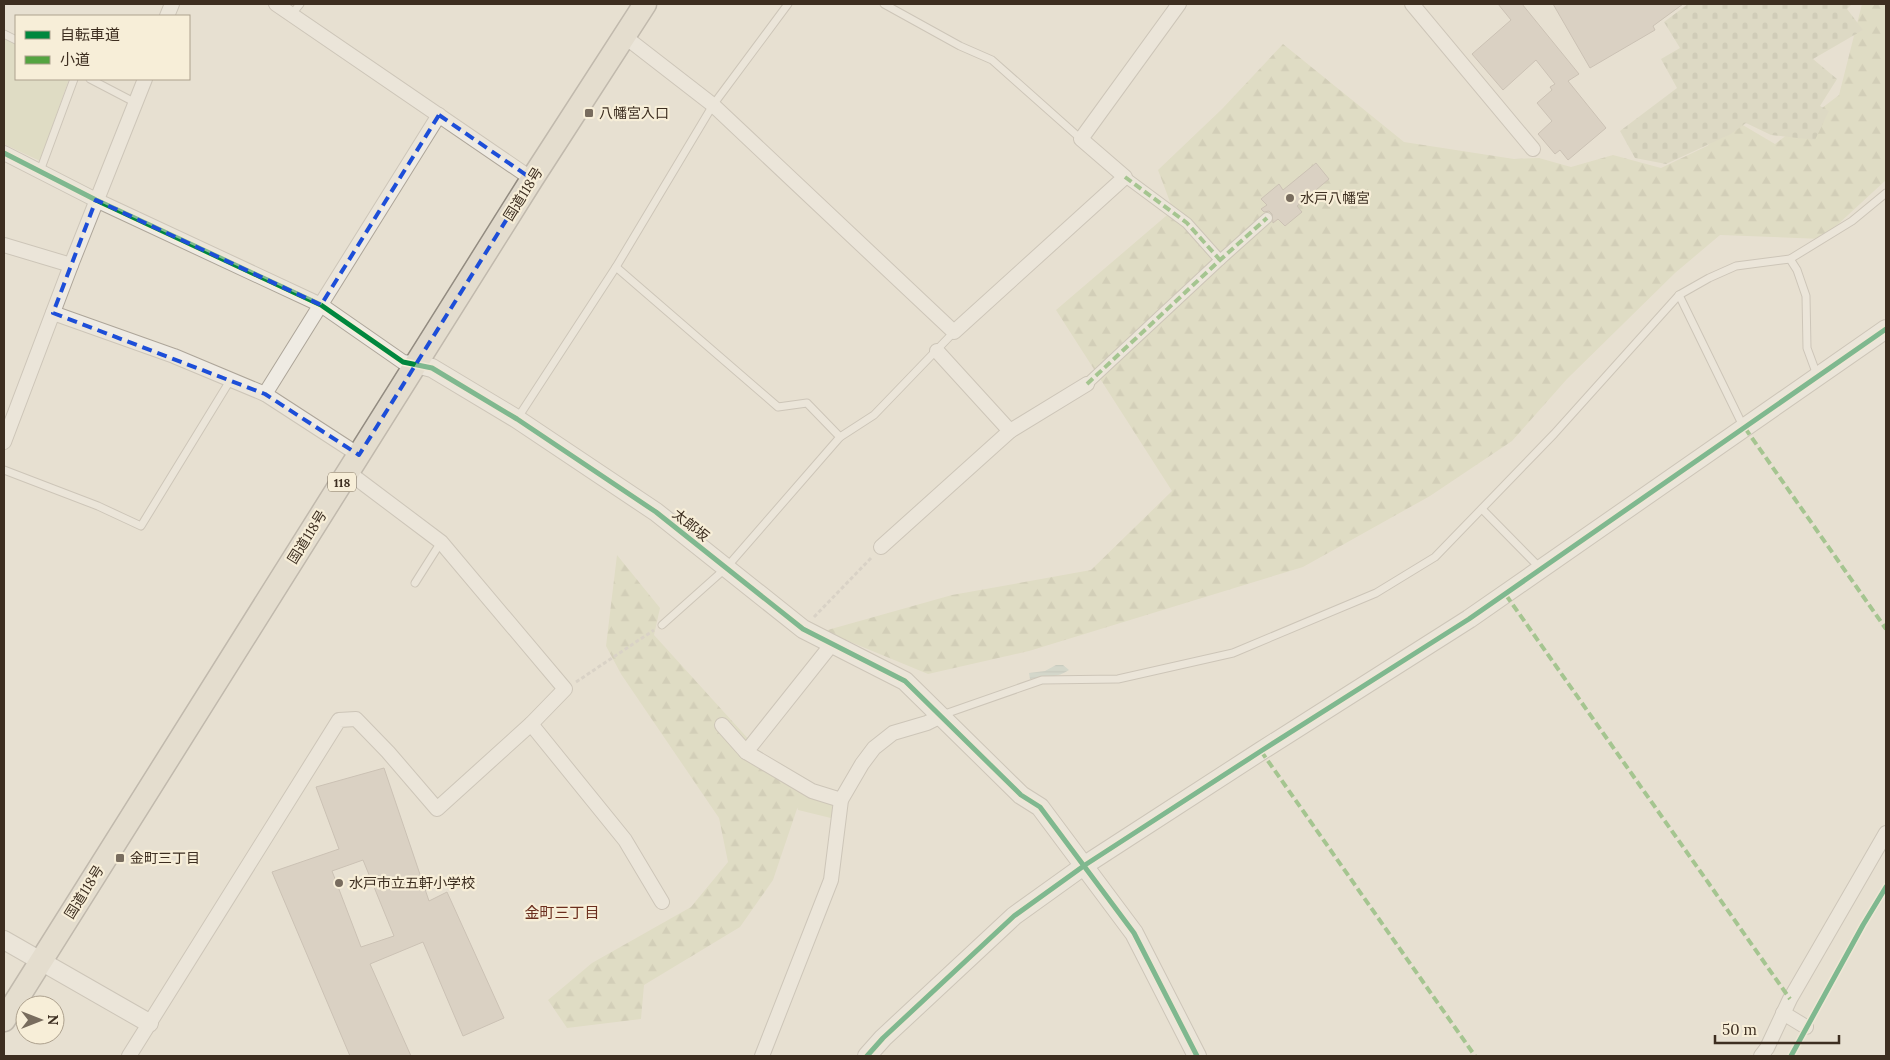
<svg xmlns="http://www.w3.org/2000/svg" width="1890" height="1060" font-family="Lora,'Noto Sans JP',serif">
	<defs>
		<pattern id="forest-firs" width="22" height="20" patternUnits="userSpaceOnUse" patternTransform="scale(1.25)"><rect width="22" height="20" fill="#d6d7b3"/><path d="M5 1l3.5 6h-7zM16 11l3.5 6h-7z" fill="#b9b99a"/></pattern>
		<pattern id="cemetery-stones" width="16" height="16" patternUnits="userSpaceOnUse" patternTransform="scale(1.25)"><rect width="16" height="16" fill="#d1d1b3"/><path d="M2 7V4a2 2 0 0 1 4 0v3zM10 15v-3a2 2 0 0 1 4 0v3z" fill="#b4b49a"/></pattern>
		<pattern id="water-rules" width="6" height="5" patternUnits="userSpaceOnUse" patternTransform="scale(1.25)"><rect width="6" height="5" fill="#bcccc2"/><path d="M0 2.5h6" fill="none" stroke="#a2b0a6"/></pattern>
	</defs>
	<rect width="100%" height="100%" fill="#e7e0d1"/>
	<g fill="#d6d7b3">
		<polygon points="4,38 16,44 16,79 69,79 40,161 4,144"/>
		<polygon points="789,781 838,802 835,819 798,810"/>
	</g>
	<g fill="url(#forest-firs)">
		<polygon points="1862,4 1886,4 1886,180 1822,239 1720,235 1675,273 1567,379 1512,441 1430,496 1303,567 1029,651 928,674 824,631 952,595 1091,570 1172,491 1056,310 1173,210 1158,170 1222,109 1283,44 1404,142 1514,159 1539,158 1571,167 1613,155 1661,168 1707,146 1736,121 1775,144 1839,95"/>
		<polygon points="617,555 660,608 654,635 801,797 773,880 740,927 644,985 641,1019 567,1028 548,1000 592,963 691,907 728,862 719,818 621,674 606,646"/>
	</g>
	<polygon fill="url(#cemetery-stones)" points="1688,4 1852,4 1847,9 1863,30 1813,59 1837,79 1820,106 1829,111 1815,140 1771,135 1746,123 1731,134 1666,164 1635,158 1620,131 1677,88 1661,59 1680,48 1664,22"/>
	<path fill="url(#water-rules)" d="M1056 665H1063L1069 670C1058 678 1044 677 1030 679L1029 673 1045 671Z"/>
	<g fill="#cbbfb2" stroke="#a89c90" fill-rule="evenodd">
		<polygon points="1498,4 1522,4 1579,74 1568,81 1606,128 1568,160 1560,150 1555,154 1538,134 1552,121 1537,103 1552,90 1550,87 1555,84 1536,60 1503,90 1472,54 1511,20"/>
		<polygon points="1553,4 1683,4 1653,26 1655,30 1590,68"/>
		<polygon points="1316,163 1329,179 1297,206 1302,212 1285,226 1278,219 1273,223 1272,214 1269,211 1264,212 1261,209 1267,205 1261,199 1279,184 1283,190"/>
		<path d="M384 768 429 901 447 892 504 1018 463 1036 423 942 370 964 411 1056H350L272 872 339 849 316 787ZM363 860 394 936 361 947 332 871Z"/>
	</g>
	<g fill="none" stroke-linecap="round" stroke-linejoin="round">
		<defs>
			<g id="service">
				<polyline points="884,4 960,46 992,60 1081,139"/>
				<polyline points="292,14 300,4"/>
				<polyline points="4,34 16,40"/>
				<polyline points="90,79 136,103"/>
				<polyline points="40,171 74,79"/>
				<polyline points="1790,259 1797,270 1806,296 1807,348 1817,375"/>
				<polyline points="616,267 778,407 807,403 840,437"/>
				<polyline points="1679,295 1744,428"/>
				<polyline points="517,419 616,267 713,105 788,4"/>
				<polyline points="4,470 98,506 141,526 231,379"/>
				<polyline points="1482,509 1540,568"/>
				<polyline points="415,583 441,542"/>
				<polyline points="662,625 726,568 840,437 874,415 954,332"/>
				<polyline points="942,715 1042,680 1118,679 1233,653 1376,593 1435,557 1554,434 1679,295 1709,278 1736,266 1790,259 1852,221 1886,193"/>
			</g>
			<g id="pedestrian">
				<polyline points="1125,177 1187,223 1220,260"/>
				<polyline points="1087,384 1220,260 1267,218"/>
			</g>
			<g id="minor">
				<polyline points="276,4 532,179"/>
				<polyline points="1412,4 1533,149"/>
				<polyline points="167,16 172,4"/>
				<polyline points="624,36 713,105 954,332 1125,177 1081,139 1179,4"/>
				<polyline points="4,153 96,200 321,305 403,362 417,364"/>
				<polyline points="4,245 71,265"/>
				<polyline points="53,313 174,356 265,394 359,455"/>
				<polyline points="937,351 1010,431"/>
				<polyline points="265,394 439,115"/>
				<polyline points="4,442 71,265 145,79"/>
				<polyline points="881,547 1010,431 1087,384"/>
				<polyline points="531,724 625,840 662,902"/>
				<polyline points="722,725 746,752 812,791 841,800"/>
				<polyline points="746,752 832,644"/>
				<polyline points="1783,1013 1806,1027"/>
				<polyline points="129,1056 339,720 356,719 388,752 437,809 531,724 565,689 441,542 348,472"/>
				<polyline points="762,1056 831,880 841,800 862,764 874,748 893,733 927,723 941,716"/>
				<polyline points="1761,1056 1767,1048 1790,999 1886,833"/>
			</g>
			<g id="tertiary">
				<polyline points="417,364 432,368 517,419 656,512 803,629 905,681 1021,795 1040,807 1134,933 1197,1056"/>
				<polyline points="4,940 149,1023"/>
				<polyline points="867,1056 883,1038 1014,916 1085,865 1261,751 1469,619 1886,329"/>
			</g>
			<polyline id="trunk" points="4,1020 532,179 645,4"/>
		</defs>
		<use href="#service" stroke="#ada599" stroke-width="9"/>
		<use href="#pedestrian" stroke="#ada599" stroke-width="12"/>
		<use href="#minor" stroke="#ada599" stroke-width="16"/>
		<use href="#tertiary" stroke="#ada599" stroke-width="20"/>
		<use href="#trunk" stroke="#928b80" stroke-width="25"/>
		<g stroke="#c8c2b9" stroke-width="3" stroke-dasharray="4 2.5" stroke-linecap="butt">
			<polyline points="814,617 872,557"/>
			<polyline points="576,682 654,630"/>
		</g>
		<use href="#service" stroke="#efebe3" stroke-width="7"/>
		<use href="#pedestrian" stroke="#efebe3" stroke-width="10"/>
		<use href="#minor" stroke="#efebe3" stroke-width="14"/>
		<use href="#tertiary" stroke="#efebe3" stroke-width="18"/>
		<use href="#trunk" stroke="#e0d9cb" stroke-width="22"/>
		<g stroke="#54a441" stroke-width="4" stroke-dasharray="8 4" stroke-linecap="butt">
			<polyline points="1125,177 1187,223 1220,260"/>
			<polyline points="1087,384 1220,260 1267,218"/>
			<polyline points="1745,428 1886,629"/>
			<polyline points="1506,595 1790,999"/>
			<polyline points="1261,751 1475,1056"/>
		</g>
		<defs>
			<g id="cycleway">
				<polyline points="4,153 96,200 321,305 403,362 432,368 517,419 656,512 803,629 905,681 1021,795 1040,807 1134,933 1197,1056"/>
				<polyline points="867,1056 883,1038 1014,916 1085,865 1261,751 1469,619 1886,329"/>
				<polyline points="1791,1056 1863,925 1886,887"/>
			</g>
		</defs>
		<use href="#cycleway" stroke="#f7eed8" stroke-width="8"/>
		<use href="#cycleway" stroke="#00873e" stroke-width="5"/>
	</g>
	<path d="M0 0H1890V1060H0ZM439 115 532 179 359 455 265 394 53 313 96 200 321 305Z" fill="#e7e0d1" fill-opacity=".55" fill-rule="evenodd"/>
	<path fill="none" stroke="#1d4ed8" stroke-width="4" stroke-dasharray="10 6" stroke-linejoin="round" d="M439 115 532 179 359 455 265 394 53 313 96 200 321 305Z"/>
	<g fill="#786c5e" stroke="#f7eed8" stroke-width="2">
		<rect x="584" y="108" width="10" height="10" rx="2.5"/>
		<circle cx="1290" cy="198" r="5"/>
		<rect x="115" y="853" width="10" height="10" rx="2.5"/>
		<circle cx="339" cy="883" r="5"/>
	</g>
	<g text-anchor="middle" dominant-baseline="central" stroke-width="4.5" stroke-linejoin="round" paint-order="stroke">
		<rect fill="#f7eed8" stroke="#756857" stroke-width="1" x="328" y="472.5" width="28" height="19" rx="4"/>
		<g font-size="12" font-weight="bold" fill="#3d2e20">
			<text x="342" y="482">118</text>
		</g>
		<g font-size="14" fill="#3d2e20" stroke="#f7eed8" text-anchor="start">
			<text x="599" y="113">八幡宮入口</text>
			<text x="1300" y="198">水戸八幡宮</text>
			<text x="130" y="858">金町三丁目</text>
			<text x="349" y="883">水戸市立五軒小学校</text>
		</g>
		<g font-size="14" fill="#3d2e20" stroke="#f7eed8">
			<text transform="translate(523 194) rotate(-58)">国道118号</text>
			<text transform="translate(691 525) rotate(39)">太郎坂</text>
			<text transform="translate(307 537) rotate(-58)">国道118号</text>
			<text transform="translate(84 892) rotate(-58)">国道118号</text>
		</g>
		<g font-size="15" fill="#6b2e1e" stroke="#f7eed8">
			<text x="562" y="912">金町三丁目</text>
		</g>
	</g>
	<rect width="1890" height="1060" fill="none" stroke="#3d2e20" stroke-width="10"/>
	<rect x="15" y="15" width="175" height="65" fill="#f7eed8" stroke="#ada18e"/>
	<rect x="25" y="31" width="25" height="8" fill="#00873e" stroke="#ada18e"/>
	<text x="60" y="40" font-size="15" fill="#3d2e20">自転車道</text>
	<rect x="25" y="56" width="25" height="8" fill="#54a441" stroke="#ada18e"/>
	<text x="60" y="65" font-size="15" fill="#3d2e20">小道</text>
	<g transform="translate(40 1020) rotate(90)"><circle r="24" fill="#f7eed8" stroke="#ada18e"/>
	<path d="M0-4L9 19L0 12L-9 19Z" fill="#786c5e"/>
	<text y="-8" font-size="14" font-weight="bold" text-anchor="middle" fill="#3d2e20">N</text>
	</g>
	<path d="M1715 1035v8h124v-8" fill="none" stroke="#3d2e20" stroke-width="2.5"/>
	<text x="1722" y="1035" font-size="15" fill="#3d2e20" stroke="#f7eed8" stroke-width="4" paint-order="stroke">50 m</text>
</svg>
